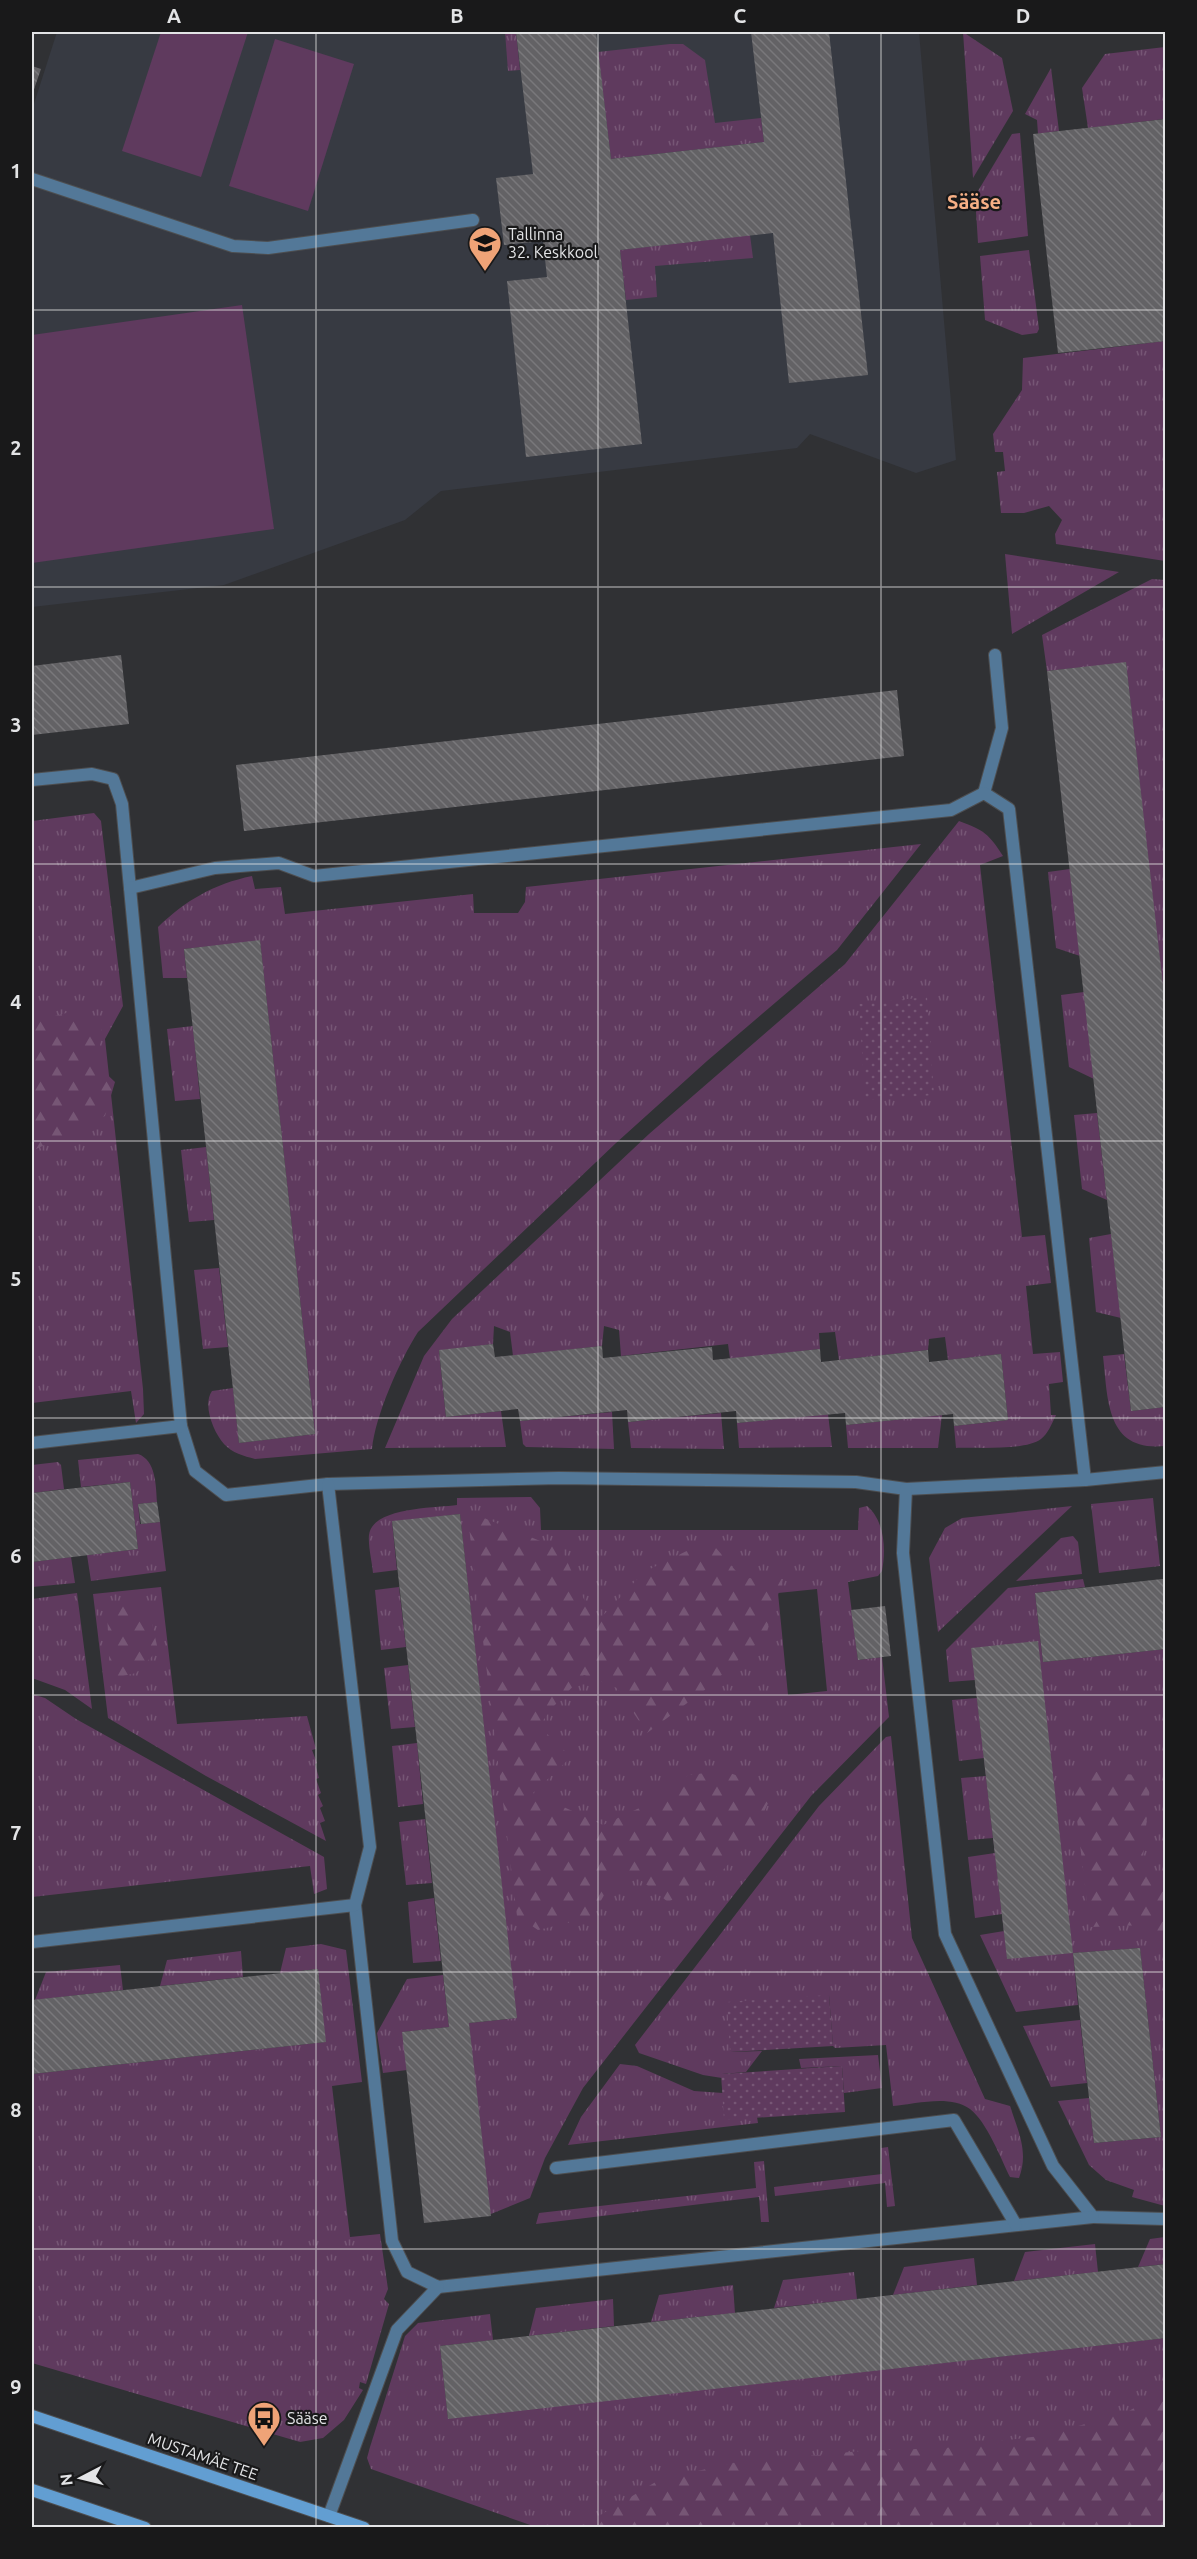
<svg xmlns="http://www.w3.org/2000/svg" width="1197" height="2559" font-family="Ubuntu,sans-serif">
	<defs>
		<pattern id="grass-tufts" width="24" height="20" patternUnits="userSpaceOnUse" patternTransform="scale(1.5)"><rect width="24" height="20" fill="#5f3a5e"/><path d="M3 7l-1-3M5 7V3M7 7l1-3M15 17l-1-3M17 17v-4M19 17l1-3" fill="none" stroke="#765675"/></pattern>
		<pattern id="forest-firs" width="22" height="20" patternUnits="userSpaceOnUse" patternTransform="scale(1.5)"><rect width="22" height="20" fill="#5f3a5e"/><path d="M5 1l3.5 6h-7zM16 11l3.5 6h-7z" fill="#765675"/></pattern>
		<pattern id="park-dots" width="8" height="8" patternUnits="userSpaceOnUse" patternTransform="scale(1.5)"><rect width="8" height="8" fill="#5f3a5e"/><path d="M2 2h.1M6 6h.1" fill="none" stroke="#765675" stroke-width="1.8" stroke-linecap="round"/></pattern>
		<pattern id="building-back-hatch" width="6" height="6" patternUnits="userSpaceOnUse" patternTransform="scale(1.5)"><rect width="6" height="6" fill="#636265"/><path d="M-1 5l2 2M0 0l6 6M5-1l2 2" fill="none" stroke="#79787b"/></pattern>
	</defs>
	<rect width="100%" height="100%" fill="#303134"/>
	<polygon fill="#373a42" points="57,32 919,32 956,460 916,473 810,434 797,448 441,491 405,520 224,585 32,607 32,110"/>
	<g fill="url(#grass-tufts)" fill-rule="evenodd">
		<polygon points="505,32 516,32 520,70 508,71"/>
		<polygon points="963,32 1002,58 1013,111 973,178"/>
		<polygon points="670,44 683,44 705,60 715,123 761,118 764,142 611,159 598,52"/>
		<polygon points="1165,47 1165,119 1088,128 1082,88 1105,54"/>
		<polygon points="1051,68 1059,131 1038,134 1037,120 1025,114"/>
		<polygon points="1020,133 1028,236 978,243 975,196 1012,134"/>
		<polygon points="750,235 753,258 655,266 657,297 626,300 620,250"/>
		<polygon points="1029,250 1039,329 1037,333 1022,335 985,320 980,256"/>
		<polygon points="1165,341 1165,561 1056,544 1055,534 1062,520 1049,506 1024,513 1001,513 997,472 1005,471 1003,452 995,452 993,434 1022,390 1023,358"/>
		<polygon points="1005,554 1119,572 1012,634"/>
		<polygon points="1152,579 1165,580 1165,1011 1126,663 1047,671 1042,635"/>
		<polygon points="94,813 101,821 123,1006 105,1039 143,1389 144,1414 136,1423 131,1391 32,1403 32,821"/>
		<path d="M959 821C984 830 989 834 1003 856L980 865 1022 1237 1045 1235 1051 1283 1026 1286 1033 1354 1060 1352 1063 1382 1049 1384 1051 1415H1056C1052 1423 1048 1434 1041 1439 1025 1451 976 1447 956 1448L954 1426 1008 1420 1001 1354 948 1360 945 1337 929 1339 928 1350 839 1360 835 1332 819 1333 820 1349 730 1359 728 1344 621 1356 619 1330 604 1326 602 1346 513 1356 510 1332 494 1326 493 1344 439 1351 446 1417 501 1411 506 1447 385 1448 424 1356 452 1319 649 1134 845 964Z"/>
		<path d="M921 844 837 950 707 1061 616 1143 418 1332C400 1360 375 1416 372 1449L255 1459C244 1456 232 1453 224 1444 214 1433 202 1405 212 1391L233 1388 239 1443 315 1434 260 941 184 949 187 978H163L158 927C186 900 214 884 252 876L255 889 281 887 285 914 473 894 474 913H518L525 902 526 887Z"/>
		<polygon points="1070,869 1080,956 1056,948 1048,872"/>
		<polygon points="1084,992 1094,1079 1069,1067 1061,995"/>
		<polygon points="193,1026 200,1099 175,1101 167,1029"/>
		<polygon points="1097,1113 1107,1200 1082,1189 1074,1115"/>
		<polygon points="206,1147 214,1220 189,1222 181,1150"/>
		<polygon points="1111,1234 1121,1318 1096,1312 1089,1238"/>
		<polygon points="219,1268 228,1347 203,1349 194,1270"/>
		<path d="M1124 1354 1131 1411 1165 1407V1446C1106 1452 1108 1400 1103 1356Z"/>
		<polygon points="612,1412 614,1449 526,1447 523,1444 520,1421"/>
		<polygon points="721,1413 724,1449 631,1448 628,1422"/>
		<polygon points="828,1414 832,1447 739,1448 737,1423"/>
		<polygon points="942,1415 938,1448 848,1448 846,1425"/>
		<path d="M138 1454C156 1460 156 1486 157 1502L138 1504 140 1524 160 1522 166 1571 91 1581 87 1555 138 1549 130 1482 81 1487 78 1460Z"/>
		<polygon points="58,1462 61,1465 64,1489 32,1493 32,1465"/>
		<path d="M531 1497 540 1508 541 1530H858L859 1508 867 1506C885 1521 886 1550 882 1571L878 1576 848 1582 858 1660 882 1657 889 1717 811 1796 583 2088 545 2158 530 2198 486 2216 469 2023 516 2018 460 1514 392 1522 397 1570 373 1573C372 1561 368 1547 369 1535 372 1507 436 1508 457 1505V1498ZM817 1589 827 1691 788 1695 778 1593Z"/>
		<polygon points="1153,1498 1160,1566 1099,1573 1091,1504"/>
		<polygon points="1072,1506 938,1632 929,1558 945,1528 962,1518"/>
		<polygon points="1073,1536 1078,1542 1082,1574 1016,1581 1061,1538"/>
		<polygon points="71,1557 75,1583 32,1587 32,1562"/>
		<polygon points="1083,1579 1085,1587 1035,1593 1043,1662 1165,1649 1165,2206 1132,2197 1134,2190 1106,2180 1089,2165 1058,2101 1089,2098 1094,2143 1161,2137 1140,1948 1073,1953 1078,2005 1016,2012 980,1935 1004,1931 1007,1958 975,1680 949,1682 946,1650 1008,1588"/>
		<polygon points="161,1587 177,1724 307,1716 316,1749 312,1750 317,1763 315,1764 319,1778 316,1779 321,1793 318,1795 323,1806 320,1808 325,1821 320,1823 326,1841 206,1776 108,1718 93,1594"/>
		<polygon points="399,1587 406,1647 381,1650 375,1590"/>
		<polygon points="77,1593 92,1709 65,1690 32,1678 32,1599"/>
		<polygon points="408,1665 415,1727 391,1729 384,1668"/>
		<polygon points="32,1694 45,1698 76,1719 324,1857 327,1889 314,1894 310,1866 32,1897"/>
		<polygon points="977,1698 984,1758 959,1761 952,1700"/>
		<path d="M891 1736 912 1938 985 2099 1010 2106C1018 2131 1029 2152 1019 2178L1010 2177C1001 2159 987 2122 970 2109 950 2094 915 2104 893 2106L886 2045 835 2048 833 2046 829 1995 730 2052 762 2051 746 2072 722 2074V2078L703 2075 639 2053 635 2045 819 1806 886 1737Z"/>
		<polygon points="417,1743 423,1804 398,1807 392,1746"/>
		<polygon points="986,1776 993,1838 968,1840 961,1778"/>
		<polygon points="425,1819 432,1883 406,1885 399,1822"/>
		<polygon points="995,1853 1002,1914 975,1918 968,1857"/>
		<polygon points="434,1898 441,1961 413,1963 408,1902"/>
		<polygon points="321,1944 346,1950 362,2082 332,2086 350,2237 380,2234 388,2289 384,2299 389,2304 366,2384 360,2382 359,2388 363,2390 344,2420 323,2438 300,2442 32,2363 32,2074 325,2042 318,1969 280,1973 286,1948"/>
		<polygon points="241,1951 243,1977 160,1986 167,1960"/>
		<polygon points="120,1965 123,1990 35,2000 46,1972"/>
		<polygon points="443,1975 449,2027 403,2032 407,2070 383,2073 377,2033 407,1979"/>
		<polygon points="1080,2020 1087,2083 1051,2087 1023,2026"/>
		<polygon points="878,2055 882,2088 844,2093 842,2066 801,2068 799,2059"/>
		<polygon points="620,2064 637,2066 694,2091 723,2093 725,2119 757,2117 758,2123 568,2145 581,2117"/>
		<polygon points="888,2147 895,2206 887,2207 885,2183 775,2196 774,2187 882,2174 881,2148"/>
		<polygon points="764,2161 769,2222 761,2222 759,2197 536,2224 539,2213 756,2188 754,2162"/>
		<polygon points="1165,2237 1165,2264 1138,2267 1150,2239"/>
		<polygon points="1095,2244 1098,2272 1014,2281 1025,2252"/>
		<polygon points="974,2258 977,2285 893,2295 904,2267"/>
		<polygon points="854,2272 857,2299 774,2308 783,2280"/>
		<polygon points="733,2285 735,2313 651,2322 659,2295"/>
		<polygon points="613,2299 614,2326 529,2336 536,2308"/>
		<polygon points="490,2314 493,2340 440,2346 448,2418 1165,2338 1165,2527 536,2527 371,2469 367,2458 370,2447 405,2336 418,2323"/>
	</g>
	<g fill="url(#forest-firs)">
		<polygon points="70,1012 102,1025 98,1066 115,1082 105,1116 90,1123 81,1142 61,1137 32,1151 32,1022"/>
		<polygon points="467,1511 562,1550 595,1624 644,1572 709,1540 742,1578 783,1579 765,1636 706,1689 647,1733 617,1688 584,1675 552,1708 539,1726 571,1757 533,1793 603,1825 650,1803 688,1775 724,1771 750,1780 769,1801 750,1842 716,1877 668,1902 632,1873 615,1875 592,1917 538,1930 517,1916"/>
		<polygon points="127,1604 148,1606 158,1650 136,1673 110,1679 107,1610"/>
		<polygon points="1071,1770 1151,1776 1142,1868 1165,1887 1165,1939 1147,1925 1090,1927"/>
		<polygon points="1165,2390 1165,2527 600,2528 587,2523 659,2480 732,2463 861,2451 945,2448 1048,2435 1129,2411"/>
	</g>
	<g fill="url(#park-dots)">
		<polygon points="927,997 934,1095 865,1100 859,1004"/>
		<polygon points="829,1995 833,2046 730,2052 727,2002"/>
		<polygon points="842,2066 845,2112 724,2120 721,2074"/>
	</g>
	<g fill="#5f3a5e">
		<polygon points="161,32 248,32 201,177 122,151"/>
		<polygon points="275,39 354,64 308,211 229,186"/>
		<polygon points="242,305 274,529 32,563 32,335"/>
	</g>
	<g fill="url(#building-back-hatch)">
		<polygon points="516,32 596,32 611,159 764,142 751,32 829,32 868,375 789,383 773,233 620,250 642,444 526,457 507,281 547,277 543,241 504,245 496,178 533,174"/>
		<polygon points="32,66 41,69 32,95"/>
		<polygon points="1166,119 1166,341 1058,353 1033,134"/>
		<polygon points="121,655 129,724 32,735 32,666"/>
		<polygon points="1126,662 1166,1011 1166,1407 1131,1411 1047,671"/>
		<polygon points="897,690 904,756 244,831 236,765"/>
		<polygon points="260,940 315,1434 239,1443 184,949"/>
		<polygon points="493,1344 495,1357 602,1346 603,1358 712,1347 713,1360 820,1349 821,1362 928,1350 929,1362 1001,1354 1008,1420 954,1426 953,1414 846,1425 845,1413 737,1423 736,1411 628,1422 627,1410 520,1421 518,1409 446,1417 439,1350"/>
		<polygon points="130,1482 138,1549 32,1562 32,1493"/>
		<polygon points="157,1502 160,1522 141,1524 138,1504"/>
		<polygon points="460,1514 517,2018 469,2023 491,2216 424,2223 402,2032 449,2027 392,1521"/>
		<polygon points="1162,1579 1166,1579 1166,1649 1043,1662 1035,1593"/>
		<polygon points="885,1606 891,1656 858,1660 851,1610"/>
		<polygon points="1038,1641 1073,1953 1007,1959 971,1648"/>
		<polygon points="1140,1948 1161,2137 1094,2143 1073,1953"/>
		<polygon points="318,1969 326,2042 32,2074 32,2000"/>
		<polygon points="1166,2264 1166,2338 448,2419 440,2346"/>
	</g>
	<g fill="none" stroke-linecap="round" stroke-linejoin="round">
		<defs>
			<polyline id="lane" points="32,179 233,246 268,248 473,220"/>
			<g id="street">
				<polyline points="32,780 92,774 113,779 122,804 181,1426 195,1471 226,1495 328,1484 559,1478 856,1482 906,1489 1085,1480 1166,1472"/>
				<polyline points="984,793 1002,728 995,655"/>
				<polyline points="130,888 215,868 279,863 314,876 951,810 984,793 1009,809 1085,1480"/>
				<polyline points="32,1443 181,1426"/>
				<polyline points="906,1489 903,1553 945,1934 1053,2166 1093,2217 1166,2219"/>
				<polyline points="355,1905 392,2241 407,2272 438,2287 1093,2217"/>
				<polyline points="32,1942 355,1905 370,1847 328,1484"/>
				<polyline points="556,2168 954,2120 1016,2225"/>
				<polyline points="329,2516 397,2330 438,2287"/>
			</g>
			<g id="secondary">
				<polyline points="32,2416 364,2528"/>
				<polyline points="32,2490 145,2528"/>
			</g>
		</defs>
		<use href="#lane" stroke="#4d4e50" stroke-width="14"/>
		<use href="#street" stroke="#4d4e50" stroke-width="14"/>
		<use href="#secondary" stroke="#4d4e50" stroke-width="14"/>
		<use href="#lane" stroke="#537898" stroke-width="12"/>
		<use href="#street" stroke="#537898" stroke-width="12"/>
		<use href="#secondary" stroke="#629ed2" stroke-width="12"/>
	</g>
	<path fill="none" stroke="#e3e4e6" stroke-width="1.5" stroke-opacity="0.55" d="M316 32V2528M598 32V2528M881 32V2528M32 310H1166M32 587H1166M32 864H1166M32 1141H1166M32 1418H1166M32 1695H1166M32 1972H1166M32 2249H1166"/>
	<defs>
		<symbol id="school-pin" viewBox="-11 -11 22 30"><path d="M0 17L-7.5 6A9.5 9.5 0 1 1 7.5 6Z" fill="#efa377" stroke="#19191a"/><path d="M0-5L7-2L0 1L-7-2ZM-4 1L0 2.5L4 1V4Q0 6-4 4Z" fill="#111"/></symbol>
		<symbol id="bus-pin" viewBox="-11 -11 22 30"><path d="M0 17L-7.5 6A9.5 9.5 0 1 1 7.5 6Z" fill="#efa377" stroke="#19191a"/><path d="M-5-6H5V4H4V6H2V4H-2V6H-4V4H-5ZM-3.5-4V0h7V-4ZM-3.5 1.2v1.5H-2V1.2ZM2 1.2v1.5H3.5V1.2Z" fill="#111"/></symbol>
	</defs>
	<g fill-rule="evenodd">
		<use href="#school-pin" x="466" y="224" width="38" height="52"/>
		<use href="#bus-pin" x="245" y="2399" width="38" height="52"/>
	</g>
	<g text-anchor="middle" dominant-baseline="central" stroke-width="4.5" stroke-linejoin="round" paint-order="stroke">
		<g font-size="16" fill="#e3e4e6" stroke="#19191a" text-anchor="start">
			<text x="508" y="234">Tallinna<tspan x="508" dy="18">32. Keskkool</tspan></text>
			<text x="287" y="2418">Sääse</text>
		</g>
		<g font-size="16" fill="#e3e4e6" stroke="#19191a">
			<text transform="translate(203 2456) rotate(19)">MUSTAMÄE TEE</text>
		</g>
		<g font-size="20" font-weight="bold" fill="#f7b086" stroke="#19191a">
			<text x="974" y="201">Sääse</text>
		</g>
	</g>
	<rect width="1197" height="2559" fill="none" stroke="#19191a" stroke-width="66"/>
	<g transform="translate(81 2478) rotate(263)" stroke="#19191a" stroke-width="4.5" paint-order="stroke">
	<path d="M0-4.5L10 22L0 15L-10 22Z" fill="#e3e4e6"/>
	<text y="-9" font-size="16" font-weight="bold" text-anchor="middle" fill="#e3e4e6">N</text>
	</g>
	<rect x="33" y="33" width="1131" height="2493" fill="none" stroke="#e3e4e6" stroke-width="2"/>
	<g font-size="20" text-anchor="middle" font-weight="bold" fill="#e3e4e6">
		<text x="174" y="23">A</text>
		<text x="457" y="23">B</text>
		<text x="740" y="23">C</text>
		<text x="1023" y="23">D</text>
		<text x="16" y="178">1</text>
		<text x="16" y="455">2</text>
		<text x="16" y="732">3</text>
		<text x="16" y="1009">4</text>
		<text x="16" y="1286">5</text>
		<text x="16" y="1563">6</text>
		<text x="16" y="1840">7</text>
		<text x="16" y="2117">8</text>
		<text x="16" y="2394">9</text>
	</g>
</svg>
